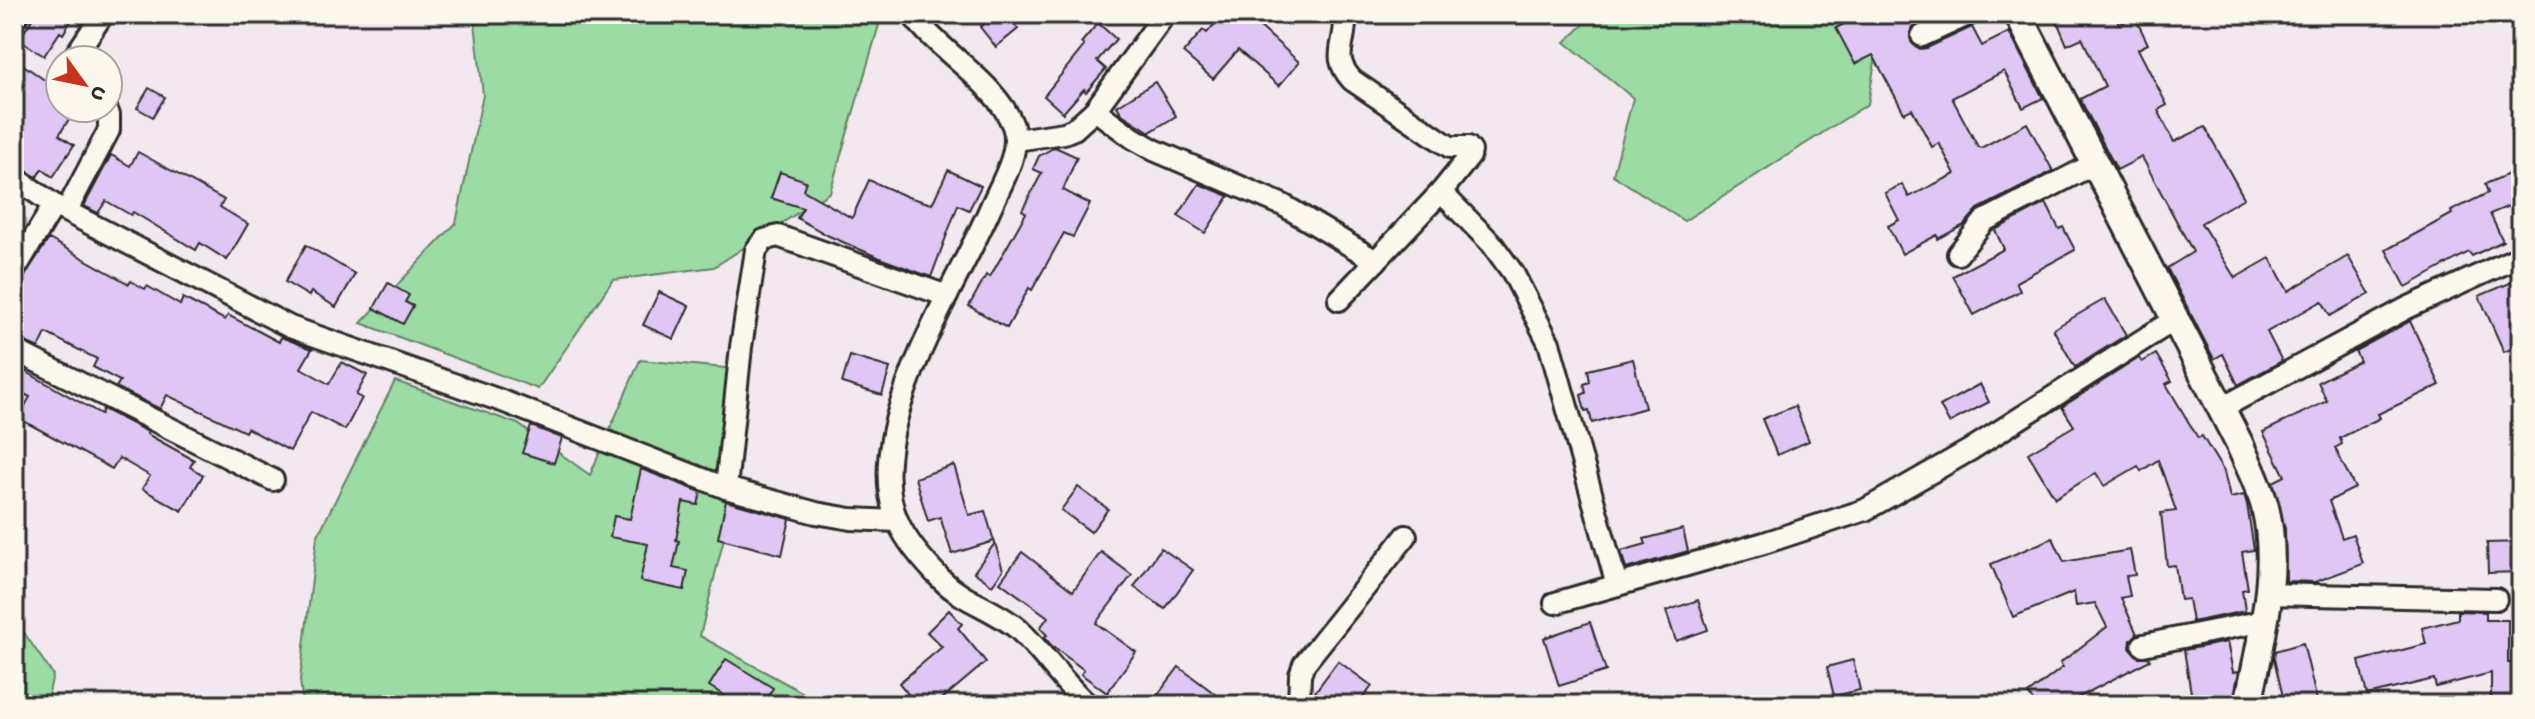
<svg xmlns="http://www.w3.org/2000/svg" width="2535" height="719" font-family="'Gochi Hand',sans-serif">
	<rect width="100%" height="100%" fill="#f3e8ef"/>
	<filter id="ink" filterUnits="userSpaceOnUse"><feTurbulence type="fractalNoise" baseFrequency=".0125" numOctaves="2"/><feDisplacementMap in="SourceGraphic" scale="16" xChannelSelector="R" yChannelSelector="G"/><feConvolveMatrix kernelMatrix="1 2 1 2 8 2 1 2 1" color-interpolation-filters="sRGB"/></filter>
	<g filter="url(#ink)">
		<g fill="#9cdba4" stroke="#648368" stroke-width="2">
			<polygon points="474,14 874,14 879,25 830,192 714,267 613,280 538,389 361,323 456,223 483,95"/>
			<polygon points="1595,14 1883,14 1868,104 1684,221 1613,175 1633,98 1565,42"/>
			<polygon points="640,360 746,370 733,501 700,636 825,705 303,705 300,680 317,537 395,381 518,424 590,475"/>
			<polygon points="14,618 53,675 46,705 14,705"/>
		</g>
		<g fill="#e0c6f5" stroke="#2b2b2b" stroke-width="2">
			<polygon points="31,14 75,14 63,34 60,32 44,56 19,40 34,16"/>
			<polygon points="996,14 1006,14 1018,29 996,47 980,27"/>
			<polygon points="1223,14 1246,14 1299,62 1279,86 1238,50 1213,79 1183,53 1203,30 1207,33"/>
			<polygon points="1863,14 1939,14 1911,29 1911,42 1920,49 1927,48 1972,27 1982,46 2009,32 2043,98 2023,108 2004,71 1952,98 1978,147 1981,148 2027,123 2053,171 1978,209 1964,225 1938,239 1937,235 1902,254 1888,226 1899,220 1885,193 1902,184 1909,197 1955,174 1939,143 1932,147 1912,109 1904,113 1873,55 1855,64 1836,28"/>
			<polygon points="2067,14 2115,14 2119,24 2135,17 2148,44 2138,49 2167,105 2158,110 2174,142 2205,127 2244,198 2201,223 2235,278 2270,258 2288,291 2348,256 2370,294 2330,316 2322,301 2267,332 2282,361 2238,385 2223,354 2214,359 2167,268 2193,252 2142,157 2117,170 2080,99 2105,86 2082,38 2067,45 2056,19"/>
			<polygon points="1098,23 1116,39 1097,61 1106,69 1086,92 1084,89 1063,113 1044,96 1084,46 1081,43"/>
			<polygon points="22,64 60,91 60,108 76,108 59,135 74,145 53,177 42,169 37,177 14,164 14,76"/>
			<polygon points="1155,82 1176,116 1150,132 1122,114 1117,106"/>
			<polygon points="149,88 165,97 153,117 137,108"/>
			<polygon points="1055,147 1077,157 1063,190 1090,204 1073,237 1064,233 1032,290 1029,288 1007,328 969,306 986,275 990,277 1026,213 1022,210 1042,173 1033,169 1039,156"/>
			<polygon points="138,152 224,200 220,207 248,224 227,260 200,243 196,250 133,212 131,215 106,201 98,213 84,206 111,155 130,166"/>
			<polygon points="948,170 981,186 969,210 958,205 931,277 882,259 829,236 797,218 803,208 771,198 780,172 806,181 803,190 852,218 869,180 908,197 932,204"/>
			<polygon points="2511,173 2521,201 2490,214 2503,241 2472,256 2469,252 2406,287 2386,250 2452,214 2451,211 2488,193 2485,184"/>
			<polygon points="1199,184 1229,196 1205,233 1178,216"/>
			<polygon points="2046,203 2059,229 2063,227 2075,250 2016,282 2020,291 1974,315 1953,276 2004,249 1995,230"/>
			<polygon points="49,239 129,284 131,281 145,289 147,286 180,305 183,298 225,320 228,315 279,342 281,337 312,349 301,368 329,384 342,362 367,375 356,395 362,398 345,430 311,412 290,451 247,428 245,432 167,395 160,409 116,387 120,381 93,367 97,359 46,333 39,348 14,337 14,291"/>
			<polygon points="306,245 355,274 336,307 311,292 309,296 285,282"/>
			<polygon points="2517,280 2521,290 2521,345 2504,352 2479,296"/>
			<polygon points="388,283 409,295 405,302 413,306 403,324 374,308"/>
			<polygon points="659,292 689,306 674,339 643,325"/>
			<polygon points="2105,299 2126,335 2075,367 2053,329"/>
			<polygon points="2410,321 2440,385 2378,414 2380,418 2340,438 2342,444 2335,448 2355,488 2329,501 2342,538 2353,534 2363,564 2315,582 2286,581 2285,529 2273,482 2285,476 2263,432 2327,401 2318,382 2360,361 2355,351"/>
			<polygon points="2156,354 2172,381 2166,384 2198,438 2202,436 2224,472 2230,498 2244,495 2247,504 2254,550 2242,552 2248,589 2242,590 2245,611 2192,622 2188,599 2180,600 2175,565 2167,566 2161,513 2176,511 2158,460 2141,471 2138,466 2104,486 2096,473 2055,498 2028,453 2074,426 2062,407 2139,358 2142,362"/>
			<polygon points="850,356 890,368 882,395 842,383"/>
			<polygon points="1633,359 1645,408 1592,423 1589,410 1585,411 1581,395 1586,393 1584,384 1590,382 1588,370"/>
			<polygon points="14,365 101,414 103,409 148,432 147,434 194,460 190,467 203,475 182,511 142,489 150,476 119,458 112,469 18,418 30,397 17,390 14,396"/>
			<polygon points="1980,384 1989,402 1949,423 1940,406"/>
			<polygon points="1795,406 1809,441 1777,455 1762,419"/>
			<polygon points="531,426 562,438 554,463 522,453"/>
			<polygon points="954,465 969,515 985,511 994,541 952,554 940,517 928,521 915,478"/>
			<polygon points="641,469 701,492 698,505 683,502 676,540 679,541 673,568 688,571 684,590 640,581 648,544 610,537 614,516 630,519"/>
			<polygon points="1078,487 1108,509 1091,532 1061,510"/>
			<polygon points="726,501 790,519 782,555 718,538"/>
			<polygon points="1683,529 1688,551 1626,569 1621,551 1646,544 1644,539"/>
			<polygon points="2053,538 2064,562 2130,550 2135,575 2126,576 2130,596 2121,598 2137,634 2131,640 2130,648 2138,657 2148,657 2150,660 2064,705 2036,705 2028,694 2063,667 2060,663 2107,627 2095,603 2076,606 2074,592 2013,617 1991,564"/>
			<polygon points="2521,542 2521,572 2488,573 2487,543"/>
			<polygon points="995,543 1003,570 992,585 974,572"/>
			<polygon points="1161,548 1193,570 1165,609 1134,587"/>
			<polygon points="1022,552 1073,591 1101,552 1132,575 1096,623 1136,652 1107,693 1081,674 1084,670 1052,646 1044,637 1047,635 1040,628 1048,617 1000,582"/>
			<polygon points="1698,600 1708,630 1676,641 1666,611"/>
			<polygon points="949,610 962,624 958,628 986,662 935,705 917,705 899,683 942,647 927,632"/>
			<polygon points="2458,611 2486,612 2486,620 2508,620 2508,663 2521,663 2521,703 2491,703 2491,673 2436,687 2434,679 2367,695 2359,661 2426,644 2422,628 2458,619"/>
			<polygon points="1590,622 1606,671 1559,686 1544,638"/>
			<polygon points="2227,642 2233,672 2239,671 2232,705 2193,705 2184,650"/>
			<polygon points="2303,643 2318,705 2285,705 2274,659 2275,651"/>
			<polygon points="726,659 773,688 762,705 740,705 709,686"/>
			<polygon points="1853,660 1860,690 1834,696 1827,667"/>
			<polygon points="1338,661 1372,686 1358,705 1333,705 1315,692"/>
			<polygon points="1179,667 1230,705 1150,705"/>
		</g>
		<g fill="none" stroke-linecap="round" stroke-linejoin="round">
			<defs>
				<g id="minor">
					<path d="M912 14C939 52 998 84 1013 126 1022 152 999 187 989 211 954 291 858 435 898 522 907 543 926 564 942 580 964 602 995 609 1018 629 1043 652 1062 682 1088 705"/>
					<polyline points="14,19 18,14"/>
					<polyline points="1922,36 1970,14"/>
					<polyline points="72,60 103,14"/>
					<polyline points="1095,110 1133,138 1154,150 1283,205 1376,261"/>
					<polyline points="1016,140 1064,133 1074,129 1095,110 1165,14"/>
					<polyline points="14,177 54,205 14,271"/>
					<polyline points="1441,192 1492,244 1513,273 1549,343 1617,585"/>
					<polyline points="54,205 290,327 502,401 726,488 816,513 851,519 897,521"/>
					<polyline points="67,210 109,130 109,115 106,108"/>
					<polyline points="1958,254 1984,221 2094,164"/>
					<path d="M1339 300 1441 192 1470 156 1471 151 1468 147H1450L1352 80C1332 58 1344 48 1345 23L1339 14"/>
					<polyline points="14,350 273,480"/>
					<polyline points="2220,409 2407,308 2521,256"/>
					<polyline points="726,488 741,347 756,250 764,240 778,236 947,296"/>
					<polyline points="2268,594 2496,599"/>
					<polyline points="1555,603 1764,543 1865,510 1970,450 2174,320"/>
					<polyline points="2143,645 2264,621"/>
					<polyline points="1299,705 1300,675 1304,664 1406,536"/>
				</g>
				<path id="tertiary" d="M2018 14 2239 443C2248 464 2259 485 2265 507 2281 571 2260 642 2248 705"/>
			</defs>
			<use href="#minor" stroke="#2b2b2b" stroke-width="26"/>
			<use href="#tertiary" stroke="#2b2b2b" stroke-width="32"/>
			<use href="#minor" stroke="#fbf7ec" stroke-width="20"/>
			<use href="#tertiary" stroke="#fbf7ec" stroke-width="26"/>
		</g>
	</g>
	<rect width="2535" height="719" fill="none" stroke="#fbf7ec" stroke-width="48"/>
	<rect x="24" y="24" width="2487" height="671" fill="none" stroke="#2b2b2b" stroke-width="3" filter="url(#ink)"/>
	<g transform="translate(84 84) rotate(123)"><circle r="38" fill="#fbf7ec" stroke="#a8a59f" stroke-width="2"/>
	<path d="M0-6L14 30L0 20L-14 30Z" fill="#c8321e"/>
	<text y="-12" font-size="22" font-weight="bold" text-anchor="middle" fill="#2b2b2b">U</text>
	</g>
</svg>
